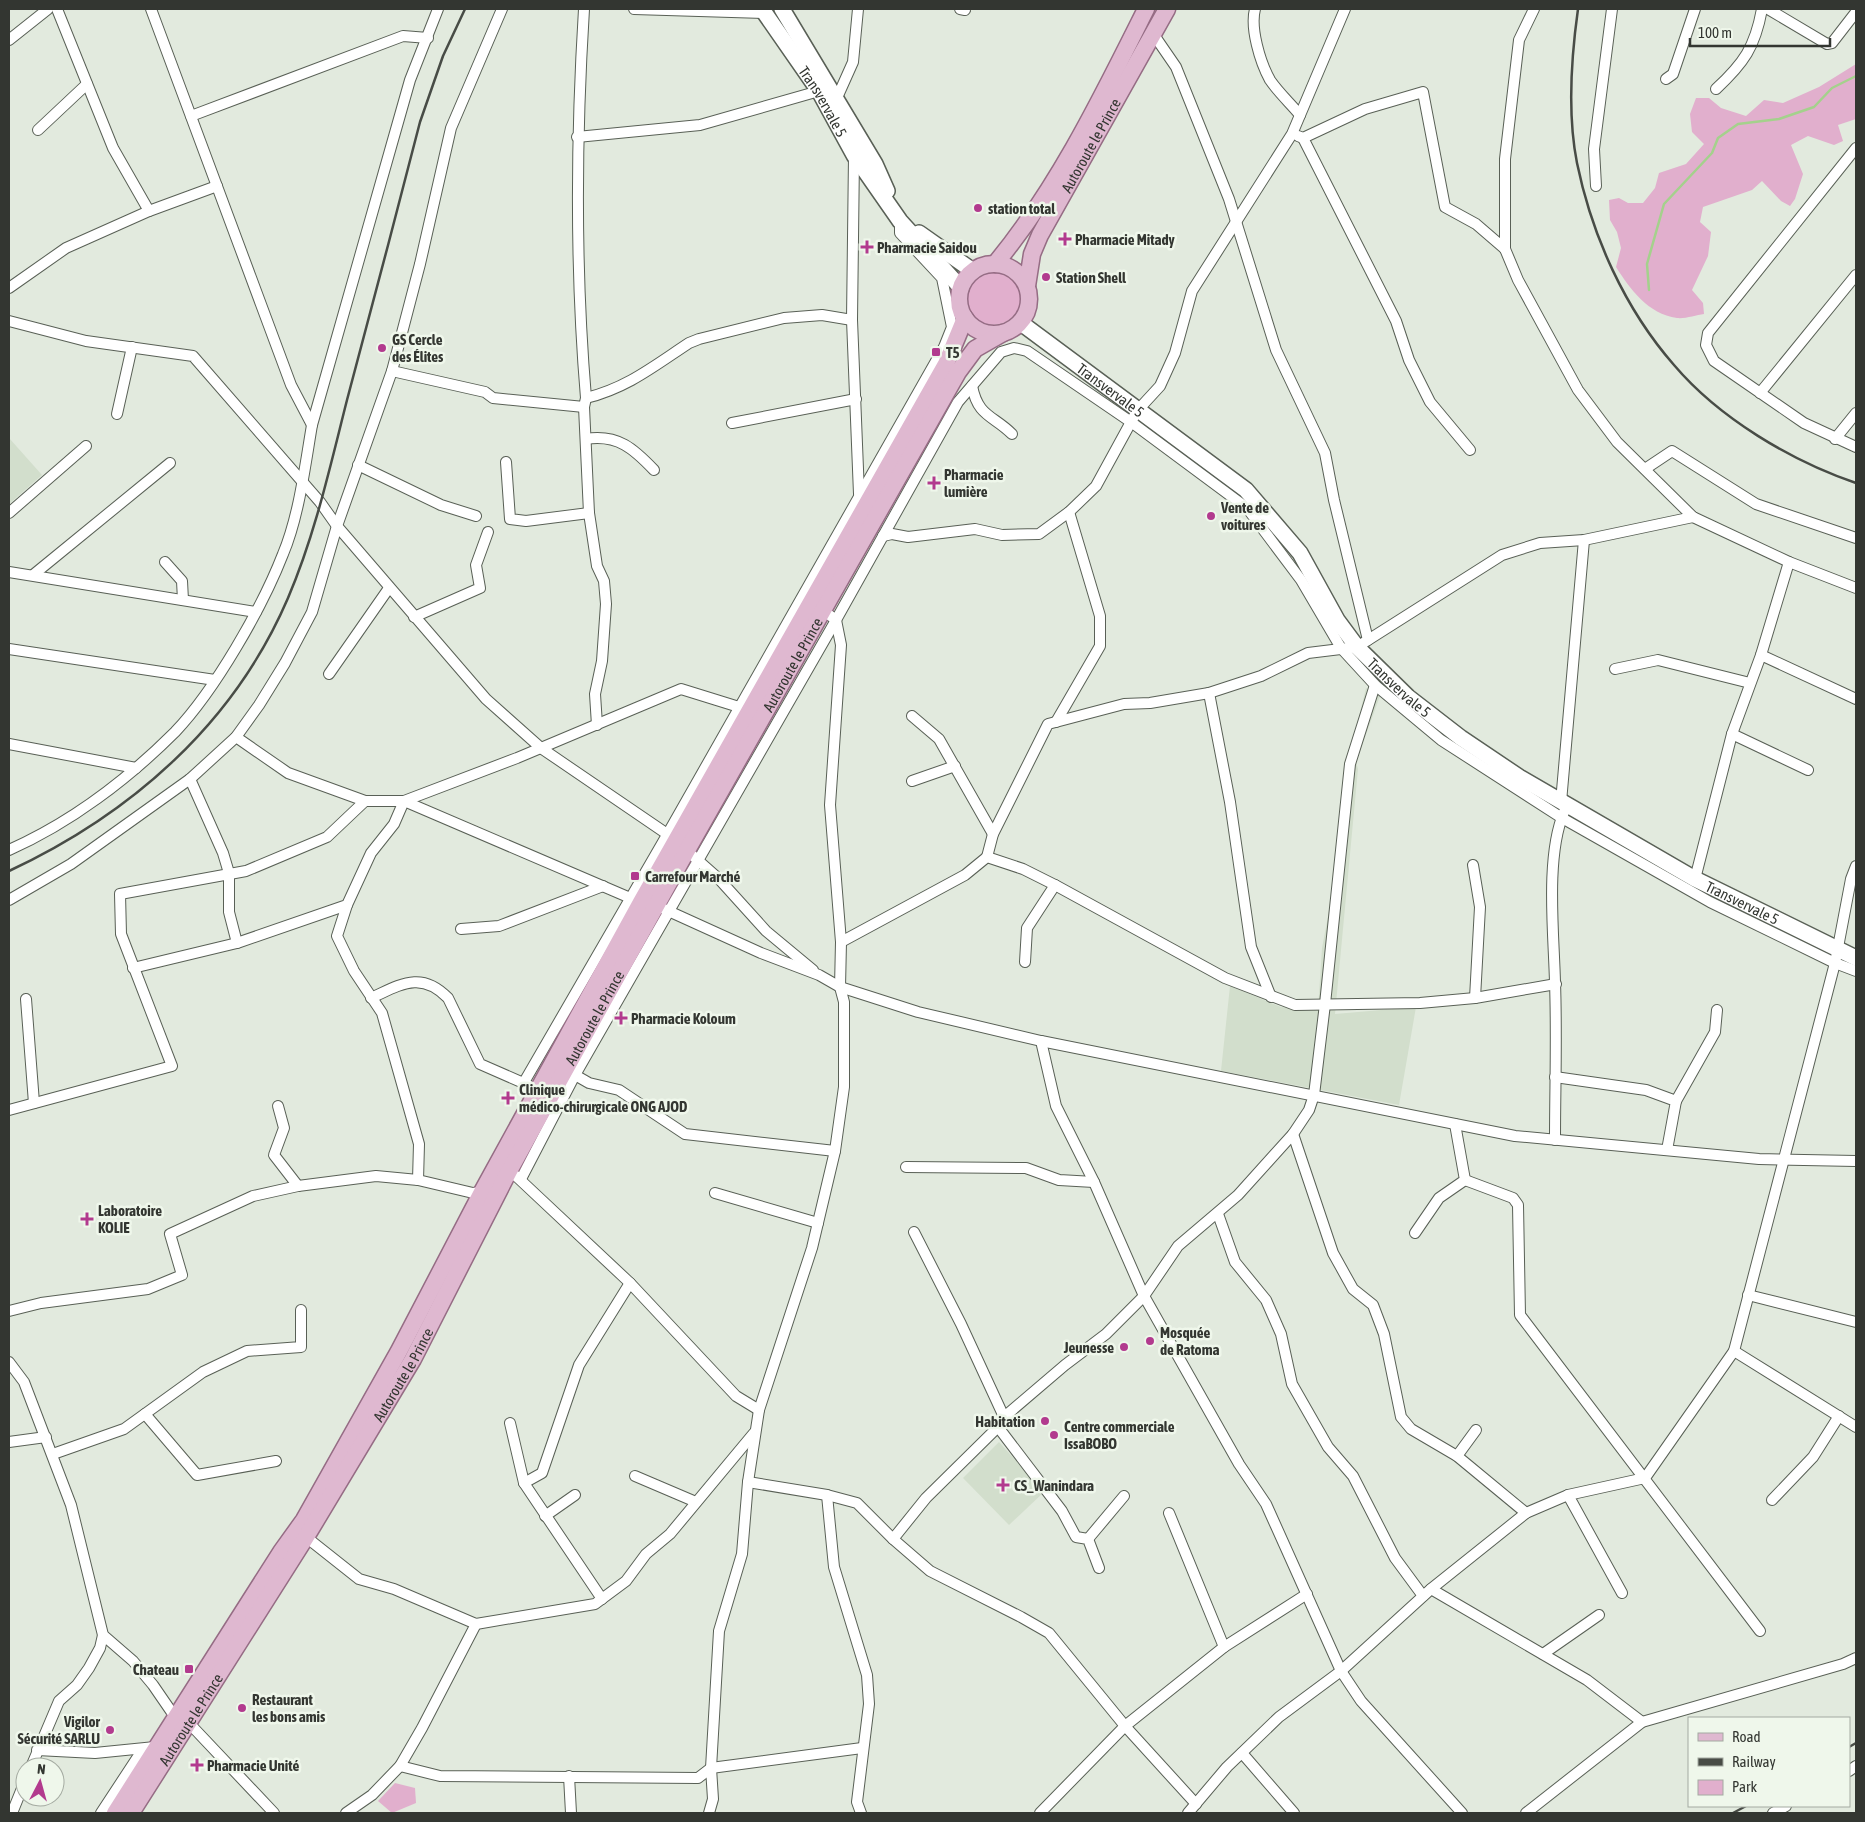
<svg xmlns="http://www.w3.org/2000/svg" width="1865" height="1822" font-family="'Asap Condensed',sans-serif">
	<rect width="100%" height="100%" fill="#e2eade"/>
	<g fill="#d2decc">
		<polygon points="9,438 42,475 9,504"/>
		<polygon points="1366,688 1380,696 1356,762 1358,769 1335,1014 1416,1007 1399,1105 1221,1071 1230,986 1281,1007 1318,1010 1322,948 1339,859 1348,761"/>
		<polygon points="999,1442 1044,1492 1009,1525 963,1478"/>
	</g>
	<g fill="#e1afcd">
		<path d="M1856 64V119L1838 125 1843 141 1834 145 1808 136 1791 145 1803 174 1795 199 1790 206 1781 201 1762 181 1752 190 1703 207 1700 222 1711 232 1708 256 1692 290 1703 303 1704 314C1696 315 1685 319 1677 318 1648 314 1630 289 1616 267L1621 248 1617 232 1610 220 1609 200 1619 198 1628 203H1643L1655 188 1659 173 1686 164 1704 144 1692 132 1690 114 1696 98H1709L1721 108 1746 116 1764 100 1783 103 1819 87Z"/>
		<circle cx="993" cy="297" r="28"/>
		<polygon points="395,1783 415,1788 416,1803 392,1813 378,1801"/>
	</g>
	<g fill="none" stroke-linecap="round" stroke-linejoin="round">
		<polyline stroke="#a4d18c" stroke-width="2.5" points="1649,290 1647,264 1664,204 1712,153 1718,138 1738,124 1779,119 1814,107 1832,88 1856,76"/>
		<defs>
			<g id="street">
				<polyline points="57,9 113,148 149,211"/>
				<polyline points="151,9 291,385 312,425"/>
				<path d="M584 9C576 138 575 268 586 398L584 407 589 513 597 566 604 581 606 604 602 661 595 694 597 725"/>
				<polyline points="634,9 764,13"/>
				<polyline points="960,9 965,10"/>
				<path d="M1255 9C1250 28 1260 62 1270 80 1278 92 1291 104 1300 115"/>
				<polyline points="1534,9 1519,40 1505,159 1505,249 1518,280 1578,390 1617,442 1693,517 1789,562 1856,588"/>
				<polyline points="1768,9 1827,44 1832,43 1856,12"/>
				<polyline points="1154,35 1176,67 1229,199 1276,350 1325,453 1334,500 1368,640"/>
				<polyline points="9,40 48,9"/>
				<polyline points="1666,79 1673,74 1695,9"/>
				<path d="M1716 89C1744 63 1755 47 1762 9"/>
				<polyline points="836,100 853,62 858,9"/>
				<polyline points="191,116 403,36 428,38"/>
				<polyline points="38,130 87,84"/>
				<polyline points="1298,136 1303,138 1365,109 1423,92 1445,207 1476,224 1505,249"/>
				<polyline points="577,137 700,125 819,91"/>
				<polyline points="1303,138 1396,321 1409,360 1430,402 1470,450"/>
				<polyline points="1856,148 1708,333 1706,345 1714,361 1804,423 1856,447"/>
				<polyline points="854,156 852,320 859,494"/>
				<polyline points="1596,186 1594,149 1612,9"/>
				<polyline points="9,288 66,248 149,211 217,186"/>
				<polyline points="9,321 86,341 193,356 320,502 337,526 486,699 541,748 673,838"/>
				<polyline points="392,371 485,392 493,398 584,407"/>
				<path d="M972 386C978 417 993 415 1012 434"/>
				<polyline points="1760,393 1856,275"/>
				<path d="M586 398C627 388 654 366 689 343L699 339 784 318 822 315 852 320"/>
				<polyline points="117,414 132,347"/>
				<polyline points="732,423 856,399"/>
				<path d="M586 439C618 434 634 449 654 470"/>
				<polyline points="1835,439 1856,413"/>
				<polyline points="506,462 510,519 526,521 589,513"/>
				<polyline points="358,465 441,505 476,516"/>
				<polyline points="1645,469 1672,451 1756,504 1856,538"/>
				<polyline points="9,513 86,446"/>
				<polyline points="883,536 892,534 908,537 975,529 1002,535 1039,534 1069,512 1096,486 1137,411 1160,386 1175,353 1192,291 1292,134 1345,9"/>
				<polyline points="165,562 182,581 183,600"/>
				<polyline points="9,572 256,612"/>
				<polyline points="33,575 170,463"/>
				<polyline points="414,617 480,588 476,565 488,532"/>
				<polyline points="9,649 215,680"/>
				<polyline points="1761,655 1856,699"/>
				<polyline points="1615,669 1658,660 1750,683"/>
				<polyline points="329,674 389,588"/>
				<polyline points="1209,693 1230,802 1251,947 1271,997"/>
				<polyline points="912,716 939,739 993,834"/>
				<polyline points="1056,722 1100,646 1100,616 1069,512"/>
				<polyline points="1732,734 1808,770"/>
				<polyline points="236,737 288,773 365,801"/>
				<polyline points="9,744 136,768"/>
				<polyline points="190,779 223,853 229,873 229,912 237,943"/>
				<polyline points="912,781 955,766"/>
				<polyline points="1561,802 1584,540"/>
				<path d="M9 850C70 823 128 779 175 732 215 690 262 608 283 554 299 516 305 466 312 425L410 80 438 9"/>
				<polyline points="693,856 719,879 766,931 813,970"/>
				<polyline points="987,857 993,834 1048,724 1124,704 1150,703 1209,693 1261,676 1308,653 1357,647 1502,555 1540,543 1584,540 1693,517"/>
				<polyline points="1473,865 1480,907 1475,998"/>
				<polyline points="1695,879 1732,734 1761,655 1789,562"/>
				<polyline points="9,900 71,864 190,779 236,737 259,705 285,663 312,612 337,526 392,371 420,264 451,128 502,9"/>
				<polyline points="347,905 337,936 354,971 382,1013 419,1144 418,1180"/>
				<polyline points="664,909 761,953 819,975 840,987 918,1012 1041,1041 1515,1136 1759,1159 1856,1161"/>
				<polyline points="461,929 499,926 603,886"/>
				<polyline points="841,942 965,875 987,857 1023,869 1055,885 1225,978 1295,1005 1420,1003 1475,998 1556,984"/>
				<polyline points="1025,962 1027,928 1055,885"/>
				<polyline points="133,968 237,943 347,905 371,853 394,824 404,801 635,900"/>
				<path d="M371 998C400 985 421 970 448 998L480 1064 528 1085"/>
				<polyline points="26,999 34,1103"/>
				<polyline points="1041,1041 1056,1106 1094,1182 1144,1296 1239,1464 1266,1504 1341,1671 1361,1701 1462,1813"/>
				<polyline points="575,1075 589,1083 619,1090 685,1134 835,1151"/>
				<polyline points="1555,1077 1646,1090 1676,1101 1667,1150"/>
				<polyline points="523,1084 667,835 944,347 952,327 942,278 900,233 900,221"/>
				<polyline points="1676,1101 1715,1032 1717,1010"/>
				<polyline points="278,1106 284,1128 274,1155 298,1186"/>
				<polyline points="9,1110 172,1066 121,934 120,894 246,871 327,837 365,801 404,801 517,758 681,689 739,707"/>
				<polyline points="1293,1134 1333,1253 1353,1289 1373,1305 1384,1334 1401,1417 1411,1429 1457,1456 1526,1513"/>
				<path d="M1555 1140C1555 1088 1557 1036 1555 983 1554 935 1545 857 1564 812"/>
				<polyline points="906,1167 1026,1168 1059,1180 1094,1182"/>
				<polyline points="516,1176 630,1283 736,1396 759,1410"/>
				<polyline points="521,1179 575,1075 836,620 958,402 1001,352 1014,348 1027,351 1131,422 1247,508 1301,580 1341,648 1375,685 1441,740 1562,818 1710,902 1835,963 1856,971"/>
				<polyline points="1465,1180 1513,1198 1518,1205 1520,1315 1760,1631"/>
				<polyline points="715,1193 818,1223"/>
				<polyline points="1218,1214 1235,1262 1266,1300 1281,1334 1292,1384 1328,1447 1353,1476 1395,1558 1423,1596"/>
				<polyline points="914,1232 961,1324 1004,1417"/>
				<polyline points="1415,1233 1439,1198 1465,1180 1455,1124"/>
				<polyline points="1748,1295 1856,1322"/>
				<polyline points="9,1311 41,1303 148,1289 182,1275 170,1234 253,1196 298,1186 376,1176 418,1180 473,1193 482,1192"/>
				<polyline points="1734,1351 1856,1427"/>
				<polyline points="9,1362 24,1382 71,1505 103,1635 133,1661 153,1685 175,1717"/>
				<polyline points="145,1414 197,1475 276,1461"/>
				<polyline points="510,1423 524,1483 602,1599"/>
				<polyline points="998,1427 1062,1511 1076,1537 1088,1539 1099,1568"/>
				<polyline points="9,1442 46,1437"/>
				<polyline points="53,1454 124,1429 203,1372 247,1351 301,1347 301,1310"/>
				<polyline points="1457,1456 1476,1430"/>
				<polyline points="635,1476 696,1502"/>
				<polyline points="748,1482 827,1495 857,1503 893,1539 930,1571 1021,1617 1049,1633 1125,1726 1196,1804"/>
				<polyline points="524,1483 542,1473 579,1365 630,1283"/>
				<polyline points="827,1495 834,1567 867,1675 869,1704 857,1802 861,1813"/>
				<polyline points="1568,1495 1622,1593"/>
				<polyline points="1772,1500 1813,1457 1839,1416"/>
				<polyline points="1169,1513 1224,1647"/>
				<polyline points="545,1516 575,1495"/>
				<polyline points="306,1537 359,1579 394,1589 476,1624 595,1604 626,1581 646,1554 670,1534 754,1433"/>
				<polyline points="893,1539 926,1498 998,1427 1004,1417 1065,1365 1106,1334 1144,1296 1178,1246 1238,1195 1293,1134 1309,1110 1314,1095 1325,1004 1350,764 1375,685"/>
				<polyline points="1088,1539 1124,1496"/>
				<polyline points="1431,1589 1587,1680 1642,1722"/>
				<polyline points="1543,1654 1599,1615"/>
				<polyline points="188,1722 274,1813"/>
				<polyline points="37,1750 95,1753 155,1747"/>
				<polyline points="1242,1753 1294,1813"/>
				<polyline points="400,1766 440,1776 698,1778 711,1768 862,1748"/>
				<polyline points="31,1767 59,1701 77,1685 89,1668 100,1648 103,1635"/>
				<polyline points="1849,1771 1856,1766"/>
				<polyline points="569,1776 571,1813"/>
				<polyline points="12,1813 25,1781"/>
				<polyline points="101,1813 143,1749"/>
				<polyline points="346,1813 372,1795 400,1766 422,1728 476,1624"/>
				<polyline points="709,1813 713,1799 711,1768 719,1631 742,1554 748,1482 759,1410 812,1248 835,1151 844,1087 844,1002 840,987 841,942 830,805 841,645 836,620 824,611"/>
				<polyline points="1040,1813 1125,1726 1224,1647 1307,1594"/>
				<polyline points="1188,1813 1227,1767 1279,1717 1341,1671 1431,1589 1526,1513 1568,1495 1645,1478 1734,1351 1835,963 1851,879 1856,866"/>
				<polyline points="1526,1813 1642,1722 1843,1664 1856,1658"/>
				<polyline points="1773,1813 1786,1806"/>
			</g>
			<g id="secondary">
				<path id="s1" d="M762 9 819 91 854 155 900 221 961 288"/>
				<polyline points="782,9 875,164 887,191"/>
				<polyline points="919,233 973,271"/>
				<path id="s2" d="M1021 323 1246 490 1300 553 1337 620 1357 647 1408 697 1461 738 1519 777 1695 879 1856 958"/>
			</g>
			<g id="primary">
				<path d="M995 264C1058 188 1102 97 1146 9"/>
				<circle cx="994" cy="299" r="35"/>
				<path id="s3" d="M1027 286 1032 254 1040 235 1167 9"/>
				<polyline points="115,1813 281,1552 304,1520 399,1351 482,1192 641,902 946,364 965,318"/>
				<path id="s4" d="M131 1813 306 1537 413 1359 509 1171 686 852 958 372 975 349 1003 333"/>
			</g>
		</defs>
		<use href="#street" stroke="#596056" stroke-width="12"/>
		<use href="#secondary" stroke="#596056" stroke-width="18"/>
		<use href="#primary" stroke="#956c84" stroke-width="19"/>
		<use href="#street" stroke="#fff" stroke-width="10"/>
		<use href="#secondary" stroke="#fff" stroke-width="15"/>
		<use href="#primary" stroke="#dfb8d0" stroke-width="16"/>
		<g stroke="#484c46" stroke-width="2.5">
			<path d="M1578 9C1571 59 1567 113 1577 163 1592 236 1625 309 1674 365 1719 418 1791 461 1856 483"/>
			<path d="M9 871C131 814 234 724 288 598 315 535 330 467 347 400 372 307 396 215 420 122L443 56 465 9"/>
			<polyline points="1849,1747 1856,1743"/>
			<polyline points="1733,1813 1746,1806"/>
		</g>
	</g>
	<g fill="#b23a8e" stroke="#eff7eb" stroke-width="2">
		<circle cx="978" cy="208" r="5"/>
		<path d="M1062.5 231.5h5v5h5v5h-5v5h-5v-5h-5v-5h5z"/>
		<path d="M864.5 239.5h5v5h5v5h-5v5h-5v-5h-5v-5h5z"/>
		<circle cx="1046" cy="277" r="5"/>
		<circle cx="382" cy="348" r="5"/>
		<rect x="931" y="347" width="10" height="10" rx="2.5"/>
		<path d="M931.5 475.5h5v5h5v5h-5v5h-5v-5h-5v-5h5z"/>
		<circle cx="1211" cy="516" r="5"/>
		<rect x="630" y="871" width="10" height="10" rx="2.5"/>
		<path d="M618.5 1010.5h5v5h5v5h-5v5h-5v-5h-5v-5h5z"/>
		<path d="M505.5 1090.5h5v5h5v5h-5v5h-5v-5h-5v-5h5z"/>
		<path d="M84.5 1211.5h5v5h5v5h-5v5h-5v-5h-5v-5h5z"/>
		<circle cx="1150" cy="1341" r="5"/>
		<circle cx="1124" cy="1347" r="5"/>
		<circle cx="1045" cy="1421" r="5"/>
		<circle cx="1054" cy="1435" r="5"/>
		<path d="M1000.5 1477.5h5v5h5v5h-5v5h-5v-5h-5v-5h5z"/>
		<rect x="184" y="1664" width="10" height="10" rx="2.5"/>
		<circle cx="242" cy="1708" r="5"/>
		<circle cx="110" cy="1730" r="5"/>
		<path d="M194.5 1757.5h5v5h5v5h-5v5h-5v-5h-5v-5h5z"/>
	</g>
	<g text-anchor="middle" dominant-baseline="central" stroke-width="5" stroke-linejoin="round" paint-order="stroke">
		<g font-size="15" fill="#333631" stroke="#eff7eb">
			<text stroke="none"><textPath href="#s1" startOffset="111">Transvervale 5</textPath></text>
			<text stroke="none"><textPath href="#s3" startOffset="156">Autoroute le Prince</textPath></text>
			<text stroke="none"><textPath href="#s2" startOffset="112">Transvervale 5</textPath></text>
			<text stroke="none"><textPath href="#s4" startOffset="1326">Autoroute le Prince</textPath></text>
			<text stroke="none"><textPath href="#s2" startOffset="532">Transvervale 5</textPath></text>
			<text stroke="none"><textPath href="#s2" startOffset="938">Transvervale 5</textPath></text>
			<text stroke="none"><textPath href="#s4" startOffset="921">Autoroute le Prince</textPath></text>
			<text stroke="none"><textPath href="#s4" startOffset="516">Autoroute le Prince</textPath></text>
			<text stroke="none"><textPath href="#s4" startOffset="111">Autoroute le Prince</textPath></text>
		</g>
		<g font-size="15" font-weight="bold" fill="#333631" stroke="#eff7eb" text-anchor="start">
			<text x="988" y="208">station total</text>
			<text x="1075" y="239">Pharmacie Mitady</text>
			<text x="877" y="247">Pharmacie Saidou</text>
			<text x="1056" y="277">Station Shell</text>
			<text x="392" y="339">GS Cercle<tspan x="392" dy="17">des Élites</tspan></text>
			<text x="946" y="352">T5</text>
			<text x="944" y="474">Pharmacie<tspan x="944" dy="17">lumière</tspan></text>
			<text x="1221" y="507">Vente de<tspan x="1221" dy="17">voitures</tspan></text>
			<text x="645" y="876">Carrefour Marché</text>
			<text x="631" y="1018">Pharmacie Koloum</text>
			<text x="519" y="1089">Clinique<tspan x="519" dy="17">médico-chirurgicale ONG AJOD</tspan></text>
			<text x="98" y="1210">Laboratoire<tspan x="98" dy="17">KOLIE</tspan></text>
			<text x="1160" y="1332">Mosquée<tspan x="1160" dy="17">de Ratoma</tspan></text>
			<text x="1114" y="1347" text-anchor="end">Jeunesse</text>
			<text x="1035" y="1421" text-anchor="end">Habitation</text>
			<text x="1064" y="1426">Centre commerciale<tspan x="1064" dy="17">IssaBOBO</tspan></text>
			<text x="1014" y="1485">CS_Wanindara</text>
			<text x="179" y="1669" text-anchor="end">Chateau</text>
			<text x="252" y="1699">Restaurant<tspan x="252" dy="17">les bons amis</tspan></text>
			<text x="100" y="1721" text-anchor="end">Vigilor<tspan x="100" dy="17">Sécurité SARLU</tspan></text>
			<text x="207" y="1765">Pharmacie Unité</text>
		</g>
	</g>
	<rect width="1865" height="1822" fill="none" stroke="#333631" stroke-width="20"/>
	<rect x="1688" y="1717" width="162" height="90" fill="#eff7eb" stroke="#a4aaa1"/>
	<rect x="1698" y="1733" width="25" height="8" fill="#dfb8d0" stroke="#a4aaa1"/>
	<text x="1732" y="1742" font-size="15" fill="#333631">Road</text>
	<rect x="1698" y="1758" width="25" height="8" fill="#484c46" stroke="#a4aaa1"/>
	<text x="1732" y="1767" font-size="15" fill="#333631">Railway</text>
	<rect x="1698" y="1780" width="25" height="15" fill="#e1afcd" stroke="#a4aaa1"/>
	<text x="1732" y="1792" font-size="15" fill="#333631">Park</text>
	<g transform="translate(40 1782) rotate(6)"><circle r="24" fill="#eff7eb" stroke="#a4aaa1"/>
	<path d="M0-4L9 19L0 12L-9 19Z" fill="#b23a8e"/>
	<text y="-8" font-size="14" font-weight="bold" text-anchor="middle" fill="#333631">N</text>
	</g>
	<path d="M1690 38v8h140v-8" fill="none" stroke="#333631" stroke-width="2.5"/>
	<text x="1698" y="38" font-size="15" fill="#333631" stroke="#eff7eb" stroke-width="4" paint-order="stroke">100 m</text>
</svg>
